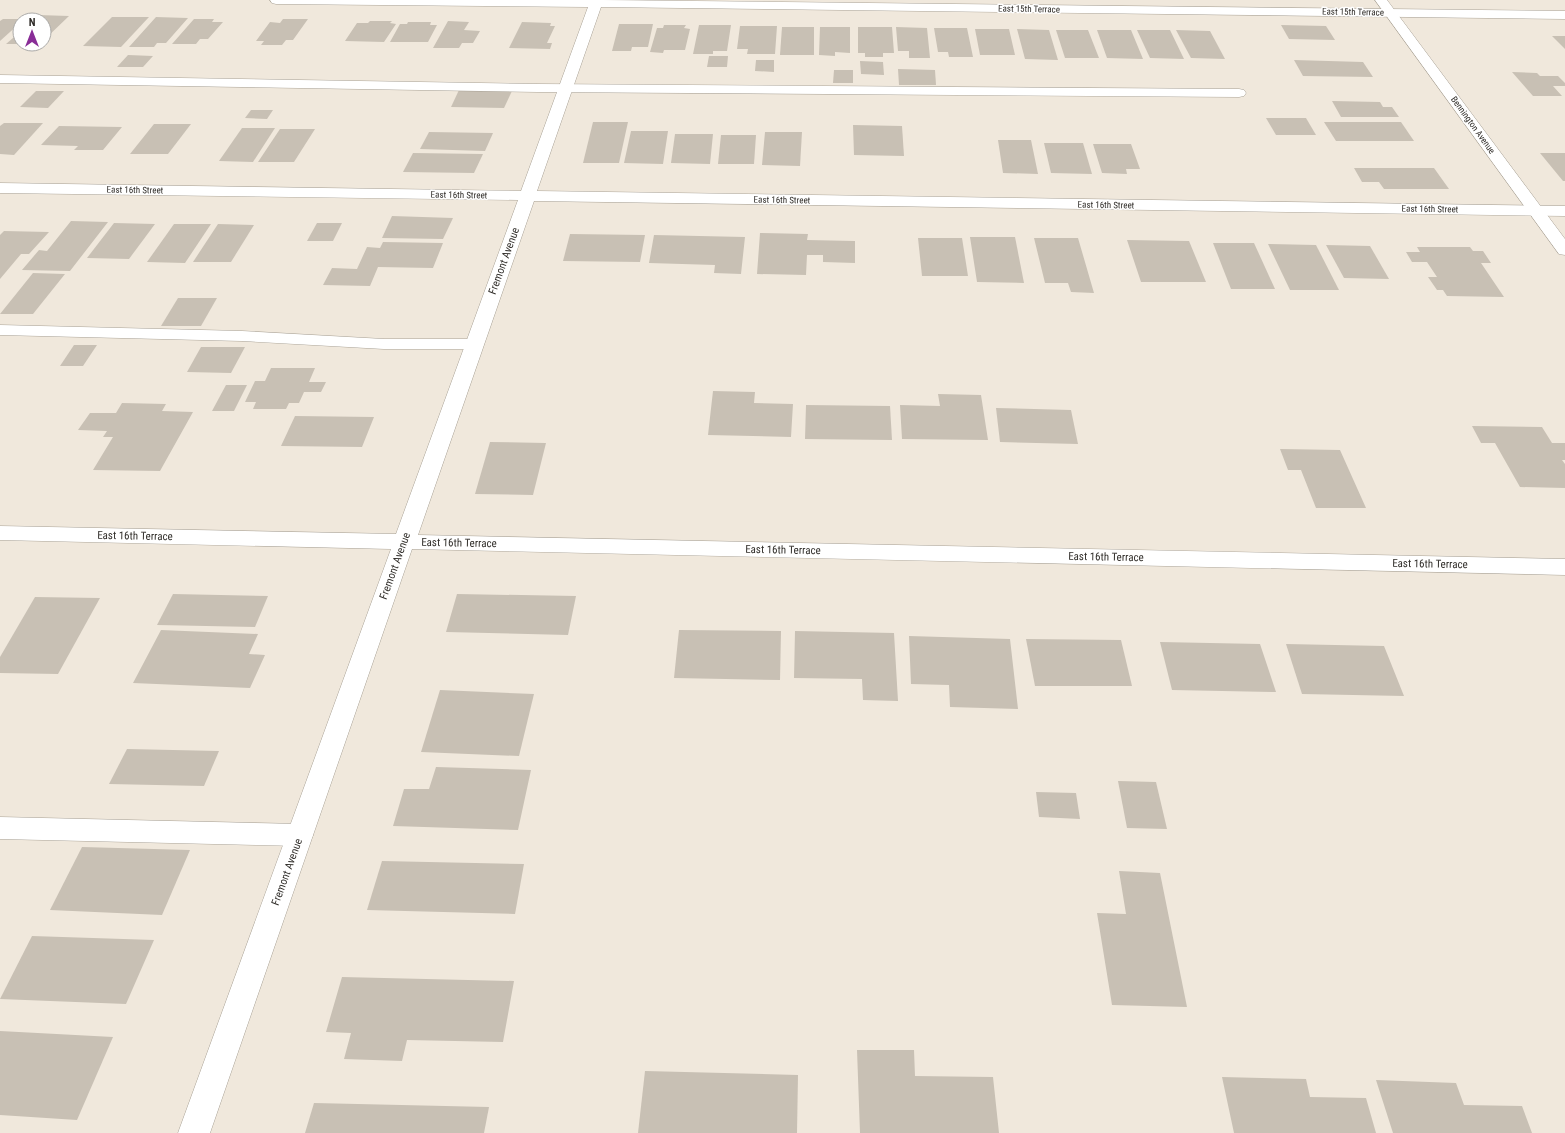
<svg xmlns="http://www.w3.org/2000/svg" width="1565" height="1133" font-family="'Roboto Condensed',sans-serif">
	<rect width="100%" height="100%" fill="#f0e8dc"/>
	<g fill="#c8c0b4">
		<polygon points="38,15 69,16 44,40 44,20 33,20"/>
		<polygon points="112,17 149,17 121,47 83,46"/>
		<polygon points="156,17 188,18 166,43 157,43 154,47 129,47"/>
		<polygon points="3,19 20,19 20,23 0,41 0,21"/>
		<polygon points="194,19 214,19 212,22 223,22 208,39 200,39 196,44 172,44"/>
		<polygon points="283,19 308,19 293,40 286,40 282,45 261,45 264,41 256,41 270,22 280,23"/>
		<polygon points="370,21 392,21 390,23 396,24 384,42 345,41 357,23 368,23"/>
		<polygon points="448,21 469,22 464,30 480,31 473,43 462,43 459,48 433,48"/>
		<polygon points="408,22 431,22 430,25 437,25 428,42 390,42 400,24 407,24"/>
		<polygon points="522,22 551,23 550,26 555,26 547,43 552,43 550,49 509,48"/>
		<polygon points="619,24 653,24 648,47 632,47 631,51 612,51"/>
		<polygon points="664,25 686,25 684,28 690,29 685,50 664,50 663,53 650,52 657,28 663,28"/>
		<polygon points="699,25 731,25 727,51 713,51 713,54 693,54"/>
		<polygon points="1281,25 1326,26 1335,40 1289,39"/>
		<polygon points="740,26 777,26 775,54 747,54 748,49 737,49"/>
		<polygon points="782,27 814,27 814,55 780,55"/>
		<polygon points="820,27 850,27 850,53 835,52 835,56 819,55"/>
		<polygon points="858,27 892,27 894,53 883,53 883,57 865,57 865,53 858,53"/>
		<polygon points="896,27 927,28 930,58 909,58 909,51 898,51"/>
		<polygon points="934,28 967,28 973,57 949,57 948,52 938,52"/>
		<polygon points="975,29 1009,29 1015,55 980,55"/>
		<polygon points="1017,29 1049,30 1058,60 1025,59"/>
		<polygon points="1056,30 1088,30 1099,58 1065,58"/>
		<polygon points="1097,30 1131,30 1143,59 1107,58"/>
		<polygon points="1137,30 1170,30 1184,59 1150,58"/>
		<polygon points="1176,30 1210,31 1225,59 1191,58"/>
		<polygon points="20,32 20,44 6,44"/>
		<polygon points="1552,36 1565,36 1565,49"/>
		<polygon points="128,55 153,56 143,67 117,67"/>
		<polygon points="709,56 728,56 727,67 707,67"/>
		<polygon points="756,60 774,60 774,72 755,71"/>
		<polygon points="1294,60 1363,62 1373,77 1303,76"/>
		<polygon points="860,61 883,62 884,75 861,74"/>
		<polygon points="898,69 935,70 936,85 899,85"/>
		<polygon points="834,70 853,70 853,83 833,83"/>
		<polygon points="1512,72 1537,73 1540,76 1558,76 1565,83 1565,86 1553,86 1562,96 1533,96"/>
		<polygon points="459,90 512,91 504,108 451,107"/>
		<polygon points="36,91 64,91 48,108 20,107"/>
		<polygon points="1332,101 1380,102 1383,107 1392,107 1399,117 1341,117"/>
		<polygon points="251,110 273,110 267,119 245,118"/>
		<polygon points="1266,118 1306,118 1316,135 1276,135"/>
		<polygon points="593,122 628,122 619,163 583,163"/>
		<polygon points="1324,122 1401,122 1414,141 1336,141"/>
		<polygon points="4,123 43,123 14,155 0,154 0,126"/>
		<polygon points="154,124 191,124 168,154 130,154"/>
		<polygon points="853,125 902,126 904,156 854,155"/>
		<polygon points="59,126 122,127 103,150 74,150 78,146 41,145"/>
		<polygon points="242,128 275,128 253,162 219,161"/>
		<polygon points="280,129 315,129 294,162 258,162"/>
		<polygon points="631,131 668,131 663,164 624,163"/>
		<polygon points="429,132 493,133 485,151 420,149"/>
		<polygon points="765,132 802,132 800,166 762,165"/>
		<polygon points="675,134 713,134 710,164 671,163"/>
		<polygon points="721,135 756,135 754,164 718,164"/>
		<polygon points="998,140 1031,140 1038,174 1003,173"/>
		<polygon points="1044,143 1083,143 1092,174 1051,173"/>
		<polygon points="1093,144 1131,144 1140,169 1126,169 1127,174 1102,173"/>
		<polygon points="413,153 483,154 474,173 403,172"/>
		<polygon points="1540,153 1565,153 1565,181 1563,181"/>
		<polygon points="1354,168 1434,168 1449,189 1384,189 1379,182 1362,182"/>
		<polygon points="392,216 453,218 443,239 382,238"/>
		<polygon points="71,221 108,222 70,271 22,270 39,250 47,251"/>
		<polygon points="114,223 155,224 129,259 87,258"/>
		<polygon points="317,223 342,223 333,241 307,241"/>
		<polygon points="174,224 211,224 185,263 147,262"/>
		<polygon points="218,224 254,225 231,262 193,262"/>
		<polygon points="4,231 49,232 29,254 21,254 0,279 0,235"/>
		<polygon points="760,233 808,234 807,240 855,241 855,263 823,262 823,255 807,255 806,275 757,274"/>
		<polygon points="570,234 645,235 640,262 563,261"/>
		<polygon points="654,235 745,237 741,274 714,273 715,265 649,263"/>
		<polygon points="970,237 1015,237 1024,283 977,282"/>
		<polygon points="918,238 962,238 968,276 922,276"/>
		<polygon points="1034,238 1078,238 1094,293 1071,292 1068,283 1045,283"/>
		<polygon points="1127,240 1189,241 1206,282 1141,282"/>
		<polygon points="383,242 443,243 433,268 378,267 370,286 323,285 332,268 357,269 367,247 380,248"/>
		<polygon points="1213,243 1254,243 1275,289 1231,289"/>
		<polygon points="1268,244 1316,245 1339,290 1290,290"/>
		<polygon points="1326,245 1370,246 1389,279 1344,278"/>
		<polygon points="1417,247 1470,247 1473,251 1483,251 1491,263 1481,263 1504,297 1447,296 1443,290 1437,290 1428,277 1437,277 1427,262 1412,262 1406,252 1420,252"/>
		<polygon points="33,273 65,274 33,314 0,314"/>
		<polygon points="178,298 217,298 201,326 161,326"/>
		<polygon points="74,345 97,345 83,366 60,366"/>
		<polygon points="201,347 245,347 231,373 187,372"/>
		<polygon points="271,368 315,368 309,382 326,382 321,392 304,392 299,403 289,403 286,409 253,409 256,402 245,402 255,381 265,381"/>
		<polygon points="226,385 247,385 234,411 212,411"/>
		<polygon points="713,391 755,392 754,403 793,404 791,437 708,435"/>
		<polygon points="938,394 981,395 988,440 902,439 900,405 940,406"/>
		<polygon points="122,403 166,404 162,411 193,412 160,471 93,470 113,437 103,437 107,431 78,430 90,413 116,413"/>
		<polygon points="806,405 890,406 892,440 805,439"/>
		<polygon points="996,408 1071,410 1078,444 1000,442"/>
		<polygon points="295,416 374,417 362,447 281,446"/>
		<polygon points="1472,426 1542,427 1552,443 1565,443 1565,460 1562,460 1565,464 1565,488 1520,487 1495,443 1481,443"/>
		<polygon points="490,442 546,443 533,495 475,494"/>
		<polygon points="1280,449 1340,450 1366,508 1316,508 1301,470 1288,470"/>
		<polygon points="173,594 268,596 255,627 157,625"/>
		<polygon points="457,594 576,596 568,635 446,632"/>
		<polygon points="35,597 100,598 58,674 0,673 0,657"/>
		<polygon points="161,630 258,634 249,654 265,655 250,688 133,683"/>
		<polygon points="679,630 781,631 780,680 674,678"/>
		<polygon points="795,631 894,633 898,701 863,700 862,679 794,678"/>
		<polygon points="909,636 1010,639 1018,709 950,707 949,685 911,684"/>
		<polygon points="1026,639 1121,640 1132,686 1035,686"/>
		<polygon points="1160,642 1260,644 1276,692 1172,690"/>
		<polygon points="1286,644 1384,646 1404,696 1302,694"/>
		<polygon points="440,690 534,694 519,756 421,752"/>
		<polygon points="127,749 219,751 204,786 109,784"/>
		<polygon points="436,767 531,770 518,830 393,826 404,789 429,789"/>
		<polygon points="1118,781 1156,782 1167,829 1127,828"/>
		<polygon points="1036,792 1076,793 1080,819 1039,817"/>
		<polygon points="82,847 190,850 162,915 50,910"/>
		<polygon points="382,861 524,864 515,914 367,910"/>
		<polygon points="1119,871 1160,873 1187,1007 1112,1005 1097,913 1126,914"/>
		<polygon points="32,936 154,940 126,1004 0,999"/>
		<polygon points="342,977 514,981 503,1042 407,1040 402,1061 344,1059 351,1033 326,1032"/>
		<polygon points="0,1031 113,1037 77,1120 0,1115"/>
		<polygon points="857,1050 914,1050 915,1076 993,1077 999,1133 860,1133"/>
		<polygon points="645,1071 798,1075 797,1133 638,1133"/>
		<polygon points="1222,1077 1306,1079 1310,1097 1366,1098 1376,1133 1234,1133"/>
		<polygon points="1376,1080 1456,1083 1464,1105 1522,1106 1532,1133 1393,1133"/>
		<polygon points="314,1103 489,1107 484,1133 305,1133"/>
	</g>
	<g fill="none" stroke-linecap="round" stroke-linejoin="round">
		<defs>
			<g id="lane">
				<polygon points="0,75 538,84 1239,89 1244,90 1246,93 1244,96 1239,97 538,92 0,83"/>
				<polygon points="0,325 242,331 384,339 474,339 480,340 483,344 480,348 474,349 384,349 242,341 0,335"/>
				<polygon points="0,817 300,824 309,827 313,835 309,843 300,846 0,839"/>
			</g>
			<polygon id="street" points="270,0 603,0 1565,11 1565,19 601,7 537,191 1565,206 1565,216 534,201 418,535 1565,559 1565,575 412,549 210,1133 178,1133 391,549 0,540 0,526 396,534 518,200 0,193 0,183 521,191 588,7 276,4 272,3"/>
			<polygon id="secondary" points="1375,0 1387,0 1565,239 1565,255 1559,254"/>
		</defs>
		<use href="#lane" stroke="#a8a195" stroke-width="1"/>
		<use href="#street" stroke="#a8a195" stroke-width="1"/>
		<use href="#secondary" stroke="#a8a195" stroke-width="1"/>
		<use href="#lane" fill="#fff" fill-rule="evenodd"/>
		<use href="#street" fill="#fff" fill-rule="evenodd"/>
		<use href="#secondary" fill="#fff" fill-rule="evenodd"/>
	</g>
	<g text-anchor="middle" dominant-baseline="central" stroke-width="3" stroke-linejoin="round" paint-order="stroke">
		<g font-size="9" fill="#2f2c28" stroke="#fff">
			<text transform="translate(1029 9) rotate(1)">East 15th Terrace</text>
			<text transform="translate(1353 12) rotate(1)">East 15th Terrace</text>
			<text transform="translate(1473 125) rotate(54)">Bennington Avenue</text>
			<text transform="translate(135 190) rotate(1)">East 16th Street</text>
			<text transform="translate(459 195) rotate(1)">East 16th Street</text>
			<text transform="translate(782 200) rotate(1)">East 16th Street</text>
			<text transform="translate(1106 205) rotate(1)">East 16th Street</text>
			<text transform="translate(1430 209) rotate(1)">East 16th Street</text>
		</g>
		<g font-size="11" fill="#2f2c28" stroke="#fff">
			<text transform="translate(504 261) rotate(-70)">Fremont Avenue</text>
			<text transform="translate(135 536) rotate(1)">East 16th Terrace</text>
			<text transform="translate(459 543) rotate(1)">East 16th Terrace</text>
			<text transform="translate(783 550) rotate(1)">East 16th Terrace</text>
			<text transform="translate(1106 557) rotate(1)">East 16th Terrace</text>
			<text transform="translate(1430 564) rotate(1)">East 16th Terrace</text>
			<text transform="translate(395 566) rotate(-70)">Fremont Avenue</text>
			<text transform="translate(287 872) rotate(-70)">Fremont Avenue</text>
		</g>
	</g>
	<g transform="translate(32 32)"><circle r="19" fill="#ffffff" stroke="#acaba9"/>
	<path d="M0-3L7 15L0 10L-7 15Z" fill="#892d97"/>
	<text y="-6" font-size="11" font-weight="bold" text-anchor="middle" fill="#2f2c28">N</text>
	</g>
</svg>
